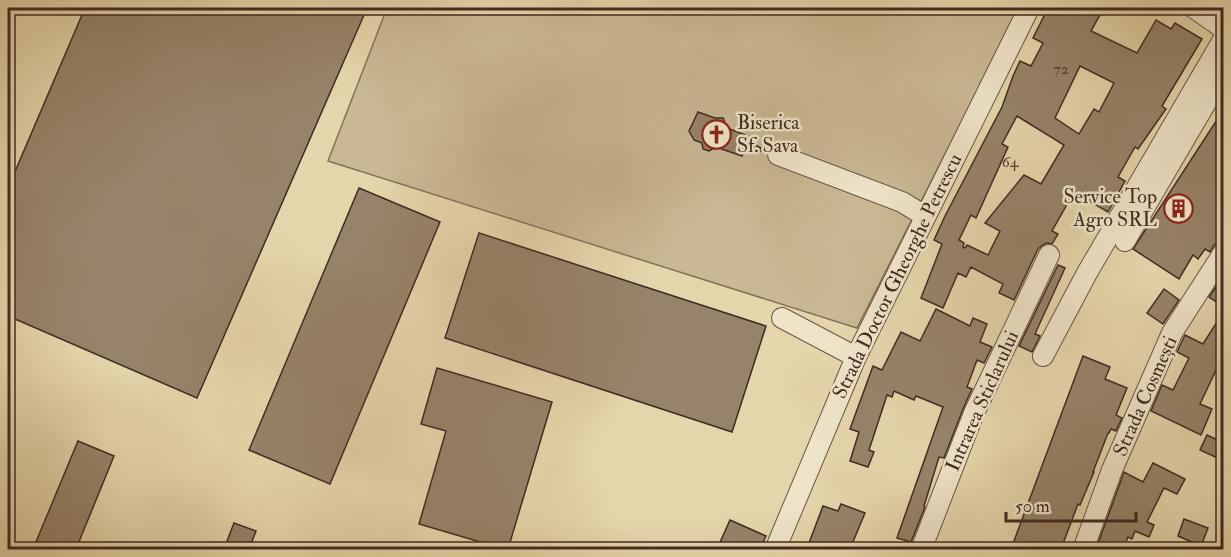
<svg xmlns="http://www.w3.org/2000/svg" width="1231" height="557" font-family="'IM FELL Double Pica',serif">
	<rect width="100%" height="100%" fill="#e5d5aa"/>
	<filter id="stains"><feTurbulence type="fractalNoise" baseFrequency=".00333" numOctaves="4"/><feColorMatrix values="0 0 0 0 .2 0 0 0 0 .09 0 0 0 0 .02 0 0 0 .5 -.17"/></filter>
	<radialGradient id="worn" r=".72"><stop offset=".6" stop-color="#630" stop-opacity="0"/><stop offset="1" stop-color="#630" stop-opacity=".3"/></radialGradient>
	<polygon fill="#c9b893" stroke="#84725b" stroke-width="1.5" points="387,8 1019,8 857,328 328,161"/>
	<g fill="#968369" stroke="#402b23" stroke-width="1.5" fill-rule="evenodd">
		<polygon points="85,8 367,8 197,398 8,316 8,188"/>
		<path d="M1048 8H1104L1091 31 1137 53 1156 20 1171 29 1175 23 1202 39 1162 106 1166 109 1138 149 1135 147 1118 177 1125 181 1108 212 1079 195 1076 199 1073 194 1052 231 1058 234 1052 244 1047 243 1043 245 1038 249 1014 300 999 293 1003 284 971 267 966 277 958 273 943 308 921 298 942 244 934 240 945 216 1002 107 1013 76 1020 61 1031 66 1043 43 1033 38ZM1080 66 1114 83 1099 112 1094 109 1079 134 1055 118ZM1017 116 1064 145 1041 184 1024 175 985 223 1000 231 988 255 967 245 965 248 963 247 964 243 959 240 971 215 976 218 1008 147 1002 144Z"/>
		<polygon points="1224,109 1224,236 1220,241 1214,245 1210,252 1205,249 1198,259 1193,255 1179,279 1133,249"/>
		<polygon points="698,112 715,118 723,118 727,128 748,136 747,140 766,151 744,151 742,156 716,147 709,151 703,149 702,143 694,140 689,131"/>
		<polygon points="359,188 440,222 330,484 249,450"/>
		<polygon points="479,233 766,326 732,432 445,338"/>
		<polygon points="1058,265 1065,268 1035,334 1040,336 1032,352 1019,346"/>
		<polygon points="1224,275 1224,307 1209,297"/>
		<polygon points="1164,289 1179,300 1163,324 1147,313"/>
		<polygon points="936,309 970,326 973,318 987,324 980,342 992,347 984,363 977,360 967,387 972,389 963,409 944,458 939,457 924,506 925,507 911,542 897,538 943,407 916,396 914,400 894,391 892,397 887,395 869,450 874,452 868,467 850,461 859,432 850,429 873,366 882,370 901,332 920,341"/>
		<polygon points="1224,311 1224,372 1217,368 1200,404 1212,409 1201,435 1151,411 1162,385 1173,390 1189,358 1177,352 1185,335 1203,344"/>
		<polygon points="1083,356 1110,367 1105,379 1127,388 1116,415 1122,418 1116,431 1111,429 1109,433 1108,433 1093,472 1094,472 1080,505 1078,504 1061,549 1011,549"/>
		<polygon points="437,368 552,402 508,549 504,549 419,524 446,431 421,424"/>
		<polygon points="1207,435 1224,443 1224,461 1200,450"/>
		<polygon points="78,441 114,456 76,549 33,549"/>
		<polygon points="1153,463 1185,479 1177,494 1164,488 1147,522 1154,525 1149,537 1135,531 1132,539 1128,537 1123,549 1096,549 1124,472 1143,482"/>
		<polygon points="841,504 865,513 850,549 812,549 814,545 809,543 823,506 838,511"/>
		<polygon points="1184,519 1208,528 1201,546 1178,536"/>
		<polygon points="730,520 766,536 760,549 717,549"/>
		<polygon points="234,523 256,531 249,549 224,549"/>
	</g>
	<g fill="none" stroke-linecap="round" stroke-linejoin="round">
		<defs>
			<g id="minor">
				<polyline points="1194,8 1224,29"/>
				<polyline points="778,155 902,202 925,216"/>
				<polyline points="1125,241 1224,72"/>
				<polyline points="782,318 856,357"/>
				<polyline points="1043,356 1087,273 1224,38"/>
				<polyline points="775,550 856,357 1029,8"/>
				<polyline points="921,550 974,413 1049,255"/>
				<polyline points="1083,550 1112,470 1172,333 1224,252"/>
			</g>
		</defs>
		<use href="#minor" stroke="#695645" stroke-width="22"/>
		<use href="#minor" stroke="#eee4c8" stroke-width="20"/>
	</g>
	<defs>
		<symbol id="church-ring" viewBox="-11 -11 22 22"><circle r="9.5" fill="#eee4c8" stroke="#8f2418" stroke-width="1.5"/><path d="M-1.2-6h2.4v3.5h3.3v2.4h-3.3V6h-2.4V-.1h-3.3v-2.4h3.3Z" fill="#8f2418"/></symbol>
		<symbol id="building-ring" viewBox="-11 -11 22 22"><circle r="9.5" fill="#eee4c8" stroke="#8f2418" stroke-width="1.5"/><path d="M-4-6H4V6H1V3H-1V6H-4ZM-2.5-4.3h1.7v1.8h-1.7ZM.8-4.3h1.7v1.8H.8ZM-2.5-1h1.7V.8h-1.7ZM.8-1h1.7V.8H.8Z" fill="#8f2418"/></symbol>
	</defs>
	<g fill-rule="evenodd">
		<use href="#church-ring" x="700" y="118" width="33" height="33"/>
		<use href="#building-ring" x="1162" y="192" width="33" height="33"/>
	</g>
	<g text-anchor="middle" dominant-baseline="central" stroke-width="5" stroke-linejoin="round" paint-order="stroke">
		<g font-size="16" fill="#564134">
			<text x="1061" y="69">72</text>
			<text x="1010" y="162">64</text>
		</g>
		<g font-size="20" fill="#402b23" stroke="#eee4c8" text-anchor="start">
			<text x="737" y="122">Biserica<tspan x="737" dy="23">Sf. Sava</tspan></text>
			<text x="1157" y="196" text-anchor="end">Service Top<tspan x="1157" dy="23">Agro SRL</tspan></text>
		</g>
		<g font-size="20" fill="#402b23" stroke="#eee4c8">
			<text transform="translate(897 276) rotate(-64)">Strada Doctor Gheorghe Petrescu</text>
			<text transform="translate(1145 396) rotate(-66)">Strada Cosmești</text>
			<text transform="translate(982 401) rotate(-66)">Intrarea Sticlarului</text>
		</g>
	</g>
	<rect width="1231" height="557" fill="none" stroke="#e5d5aa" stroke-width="30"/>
	<rect x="9" y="9" width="1213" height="539" fill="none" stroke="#402b23" stroke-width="3"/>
	<rect x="15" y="15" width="1201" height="527" fill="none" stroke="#402b23" stroke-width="1.5"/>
	<path d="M1006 512v9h130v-9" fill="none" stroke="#402b23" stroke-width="3"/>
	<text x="1015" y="512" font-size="18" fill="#402b23" stroke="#eee4c8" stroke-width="4.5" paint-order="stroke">50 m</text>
	<rect width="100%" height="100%" filter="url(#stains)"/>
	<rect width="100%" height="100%" fill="url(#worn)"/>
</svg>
